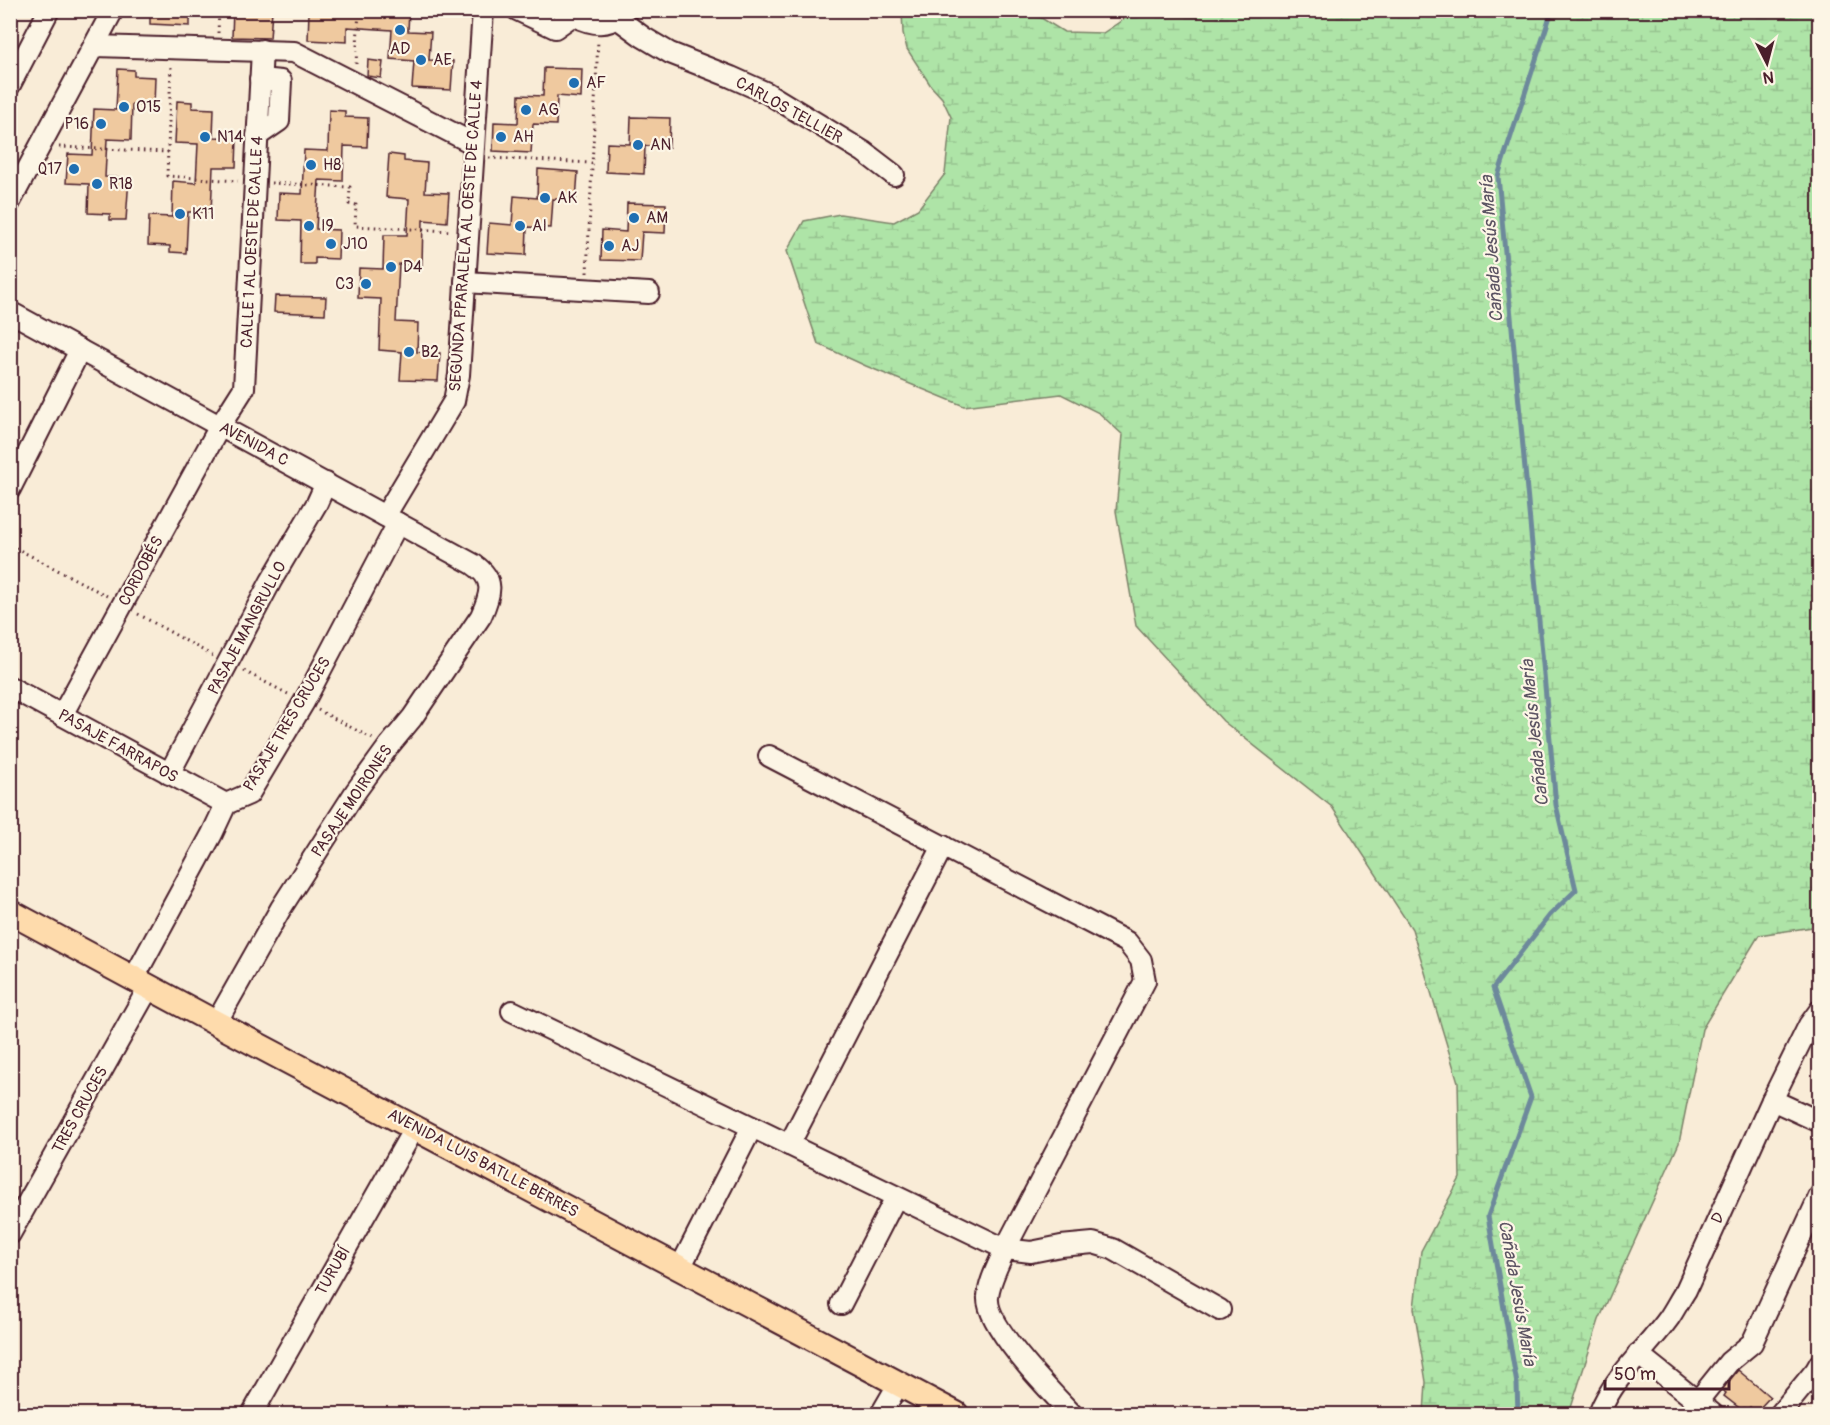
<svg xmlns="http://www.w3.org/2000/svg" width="1830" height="1425" font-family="Pangolin,sans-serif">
	<defs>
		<pattern id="wetland-marsh" width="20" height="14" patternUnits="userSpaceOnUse" patternTransform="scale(1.5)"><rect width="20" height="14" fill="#aee4a7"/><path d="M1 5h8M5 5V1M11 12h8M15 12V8" fill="none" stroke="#97c390"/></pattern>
	</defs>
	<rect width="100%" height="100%" fill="#f9ecd7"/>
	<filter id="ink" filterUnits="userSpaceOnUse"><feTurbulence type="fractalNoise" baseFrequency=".0167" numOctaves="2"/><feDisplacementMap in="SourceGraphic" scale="12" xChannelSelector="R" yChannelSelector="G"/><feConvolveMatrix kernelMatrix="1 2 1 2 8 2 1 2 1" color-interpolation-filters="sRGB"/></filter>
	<g filter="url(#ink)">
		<polygon fill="url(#wetland-marsh)" stroke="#7c8269" stroke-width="1.5" points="1136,11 1819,11 1819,926 1759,935 1702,1029 1679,1143 1599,1320 1569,1414 1424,1414 1426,1382 1414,1308 1421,1251 1460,1178 1458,1082 1412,929 1332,807 1223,721 1136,626 1116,511 1123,435 1099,413 1061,394 964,406 866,366 818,344 787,251 804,221 840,214 894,222 918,209 945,174 951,117 942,98 931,86 907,49 903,33 902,11 1030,11 1064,32 1103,33"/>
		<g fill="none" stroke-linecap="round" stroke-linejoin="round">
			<polyline stroke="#6d899b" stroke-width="5" points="1518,1414 1517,1384 1488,1216 1531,1097 1493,988 1550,915 1576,890 1556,805 1498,176 1552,10"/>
		</g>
		<g fill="#efc99f" stroke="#4a1f2b" stroke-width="1.5">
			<polygon points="150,10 190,10 190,26 150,24"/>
			<polygon points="233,10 272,10 270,38 232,37"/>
			<polygon points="370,10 409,10 408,31 431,32 429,60 453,61 451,90 412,88 414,61 390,59 392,30 347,27 347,42 308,40 309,12 370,13"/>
			<polygon points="368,60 383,62 381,78 367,76"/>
			<polygon points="544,68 582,69 581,98 557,96 556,125 533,124 531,153 493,151 494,122 518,123 519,95 543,96"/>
			<polygon points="118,69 134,70 134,76 155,77 154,106 132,105 131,140 107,139 105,177 129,178 126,220 110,220 110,214 88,213 89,184 66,183 68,154 92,155 94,109 116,110"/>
			<polygon points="177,101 192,102 192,108 214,109 213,137 237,138 236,167 213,167 211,212 188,212 186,253 170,252 170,246 148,245 149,216 172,217 173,181 196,183 198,144 175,143"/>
			<polygon points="329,110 345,111 345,117 368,118 367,147 344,146 343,181 319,180 316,229 339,230 338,259 315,258 315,264 300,264 301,221 278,220 279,193 302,194 304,150 328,151"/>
			<polygon points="631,117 670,118 669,147 645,146 644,174 606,172 607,143 630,144"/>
			<polygon points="389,154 404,156 404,161 427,163 425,192 449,193 447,222 423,220 422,265 399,264 396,322 418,323 417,352 440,353 438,381 400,380 402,352 379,350 381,299 358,298 359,268 383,269 384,235 407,235 409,199 386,197"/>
			<polygon points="538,169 578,172 576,200 553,199 551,228 527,227 526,255 487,253 489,223 512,225 514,196 537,198"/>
			<polygon points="627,203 666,204 665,233 642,232 640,261 601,260 602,230 626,232"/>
			<polygon points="275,296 326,297 325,314 274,312"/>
			<polygon points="1738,1370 1770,1397 1756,1412 1750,1407 1747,1410 1744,1408 1742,1410 1724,1396 1726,1393 1722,1390"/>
		</g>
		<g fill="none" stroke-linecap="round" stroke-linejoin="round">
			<defs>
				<g id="minor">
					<polyline points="517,10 555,28 572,16"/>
					<path d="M562 10C580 20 610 34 621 10"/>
					<polyline points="617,18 643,37 670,53 731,77 767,93 864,152 894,175"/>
					<polyline points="95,46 294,52 474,144"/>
					<polyline points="10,85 49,10"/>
					<polyline points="257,136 279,121 281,81 260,79"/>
					<polyline points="10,202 113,10"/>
					<polyline points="465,282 649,293"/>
					<path d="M10 312 473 564C496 579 491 594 481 616L412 718 388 747 356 791 281 908 216 1023"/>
					<polyline points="10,489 80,350"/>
					<polyline points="385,516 454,401 459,375 483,10"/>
					<polyline points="10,687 226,804"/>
					<polyline points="62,715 220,426 244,388 262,50"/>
					<path d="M769 756 1127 942 1141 960 1145 981 1005 1249C999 1264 989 1281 988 1297 985 1325 1052 1393 1072 1414"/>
					<polyline points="169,774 271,581 317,503 326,483"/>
					<polyline points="134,978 212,834 226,804 249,794 304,702 398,523"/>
					<polyline points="512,1011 1005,1249 1031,1252 1061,1246 1093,1243 1113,1249 1220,1310"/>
					<polyline points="1772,1100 1820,1122"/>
					<polyline points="789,1145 943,846"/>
					<polyline points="10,1234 149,987"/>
					<polyline points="680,1268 752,1127"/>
					<polyline points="841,1304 896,1197"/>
					<polyline points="1638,1354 1713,1414"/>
					<polyline points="1697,1402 1729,1362 1752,1343 1820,1195"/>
					<polyline points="252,1414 415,1127"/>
					<polyline points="881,1414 899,1383"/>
					<path d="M1599 1414C1613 1377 1646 1350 1669 1318 1675 1309 1680 1299 1686 1290L1772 1100 1809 1025 1820 1010"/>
					<polyline points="1780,1414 1816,1370 1820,1363"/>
				</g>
				<polyline id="major" points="10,912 216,1023 956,1414"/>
			</defs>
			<use href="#minor" stroke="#4a1f2b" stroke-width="24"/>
			<use href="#major" stroke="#4a1f2b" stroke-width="28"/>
			<g stroke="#4a1f2b" stroke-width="3" stroke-dasharray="1.5 4.5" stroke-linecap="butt">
				<polyline points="218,33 219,10"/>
				<polyline points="356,64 359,10"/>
				<polyline points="171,67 167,176 238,181"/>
				<polyline points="59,147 168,152"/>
				<polyline points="489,158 592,163"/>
				<polyline points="271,183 350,187 349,204 356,205 355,226 451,231"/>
				<polyline points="587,273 598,40"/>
				<polyline points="10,545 109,597"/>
				<polyline points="138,614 213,656"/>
				<polyline points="244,671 288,694"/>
				<polyline points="318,710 373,739"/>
			</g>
			<use href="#minor" stroke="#fcf5e5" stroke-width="20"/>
			<use href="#major" stroke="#fedbac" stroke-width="24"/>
		</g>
	</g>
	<g fill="#1f6fb2" stroke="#fcf5e5" stroke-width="2">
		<circle cx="400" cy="30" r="6"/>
		<circle cx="421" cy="60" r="6"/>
		<circle cx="574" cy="83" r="6"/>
		<circle cx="124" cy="107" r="6"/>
		<circle cx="526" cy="110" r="6"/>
		<circle cx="101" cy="124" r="6"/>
		<circle cx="205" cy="137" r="6"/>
		<circle cx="501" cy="137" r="6"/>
		<circle cx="638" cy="145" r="6"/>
		<circle cx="311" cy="165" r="6"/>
		<circle cx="74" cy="169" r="6"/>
		<circle cx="97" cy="184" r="6"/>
		<circle cx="545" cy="198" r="6"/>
		<circle cx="180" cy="214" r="6"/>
		<circle cx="634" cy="218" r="6"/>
		<circle cx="309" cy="226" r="6"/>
		<circle cx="520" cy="226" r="6"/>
		<circle cx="331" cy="244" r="6"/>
		<circle cx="609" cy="246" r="6"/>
		<circle cx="391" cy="267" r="6"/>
		<circle cx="366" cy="284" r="6"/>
		<circle cx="409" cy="352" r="6"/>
	</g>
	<g text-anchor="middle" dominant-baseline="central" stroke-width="4.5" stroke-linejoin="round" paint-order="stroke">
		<g font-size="16" fill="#4a1f2b" stroke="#fcf5e5" text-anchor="start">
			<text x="400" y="49" text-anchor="middle">AD</text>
			<text x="433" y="60">AE</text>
			<text x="586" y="83">AF</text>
			<text x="136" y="107">O15</text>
			<text x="538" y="110">AG</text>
			<text x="89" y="124" text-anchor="end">P16</text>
			<text x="217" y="137">N14</text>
			<text x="513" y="137">AH</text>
			<text x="650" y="145">AN</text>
			<text x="323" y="165">H8</text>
			<text x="62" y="169" text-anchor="end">Q17</text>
			<text x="109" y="184">R18</text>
			<text x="557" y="198">AK</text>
			<text x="192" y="214">K11</text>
			<text x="646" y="218">AM</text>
			<text x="321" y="226">I9</text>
			<text x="532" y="226">AI</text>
			<text x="343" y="244">J10</text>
			<text x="621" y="246">AJ</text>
			<text x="403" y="267">D4</text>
			<text x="354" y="284" text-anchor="end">C3</text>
			<text x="421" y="352">B2</text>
		</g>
		<g font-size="16" fill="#4a1f2b" stroke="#fcf5e5">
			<text transform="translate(789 110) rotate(29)">CARLOS TELLIER</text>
			<text transform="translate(466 236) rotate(-86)">SEGUNDA PPARALELA AL OESTE DE CALLE 4</text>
			<text transform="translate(252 242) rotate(-87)">CALLE 1 AL OESTE DE CALLE 4</text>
			<text transform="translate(254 444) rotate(28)">AVENIDA C</text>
			<text transform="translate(141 571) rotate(-62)">CORDOBÉS</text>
			<text transform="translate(247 628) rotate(-62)">PASAJE MANGRULLO</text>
			<text transform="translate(287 724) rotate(-59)">PASAJE TRES CRUCES</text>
			<text transform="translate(118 746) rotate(29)">PASAJE FARRAPOS</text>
			<text transform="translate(352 801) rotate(-56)">PASAJE MOIRONES</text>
			<text transform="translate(80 1110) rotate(-61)">TRES CRUCES</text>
			<text transform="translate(483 1163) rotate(28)">AVENIDA LUIS BATLLE BERRES</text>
			<text transform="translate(1718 1218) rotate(-66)">D</text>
			<text transform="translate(333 1271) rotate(-60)">TURUBÍ</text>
		</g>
		<g font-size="18" font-style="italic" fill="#5c5463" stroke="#fcf5e5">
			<text transform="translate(1492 249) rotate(-94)">Cañada Jesús María</text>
			<text transform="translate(1535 733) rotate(-96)">Cañada Jesús María</text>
			<text transform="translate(1517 1293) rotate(80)">Cañada Jesús María</text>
		</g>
	</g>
	<rect width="1830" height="1425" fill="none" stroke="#fcf5e5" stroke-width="36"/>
	<rect x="18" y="18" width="1794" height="1389" fill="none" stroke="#4a1f2b" stroke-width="2" filter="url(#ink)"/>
	<g transform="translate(1767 63) rotate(174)" stroke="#fcf5e5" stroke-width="4.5" paint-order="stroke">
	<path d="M0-4.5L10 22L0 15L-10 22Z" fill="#4a1f2b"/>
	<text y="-9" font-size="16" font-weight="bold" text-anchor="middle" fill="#4a1f2b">N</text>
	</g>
	<path d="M1605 1380v9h124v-9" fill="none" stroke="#4a1f2b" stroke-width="3"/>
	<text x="1614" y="1380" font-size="18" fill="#4a1f2b" stroke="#fcf5e5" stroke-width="4.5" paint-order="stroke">50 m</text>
</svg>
